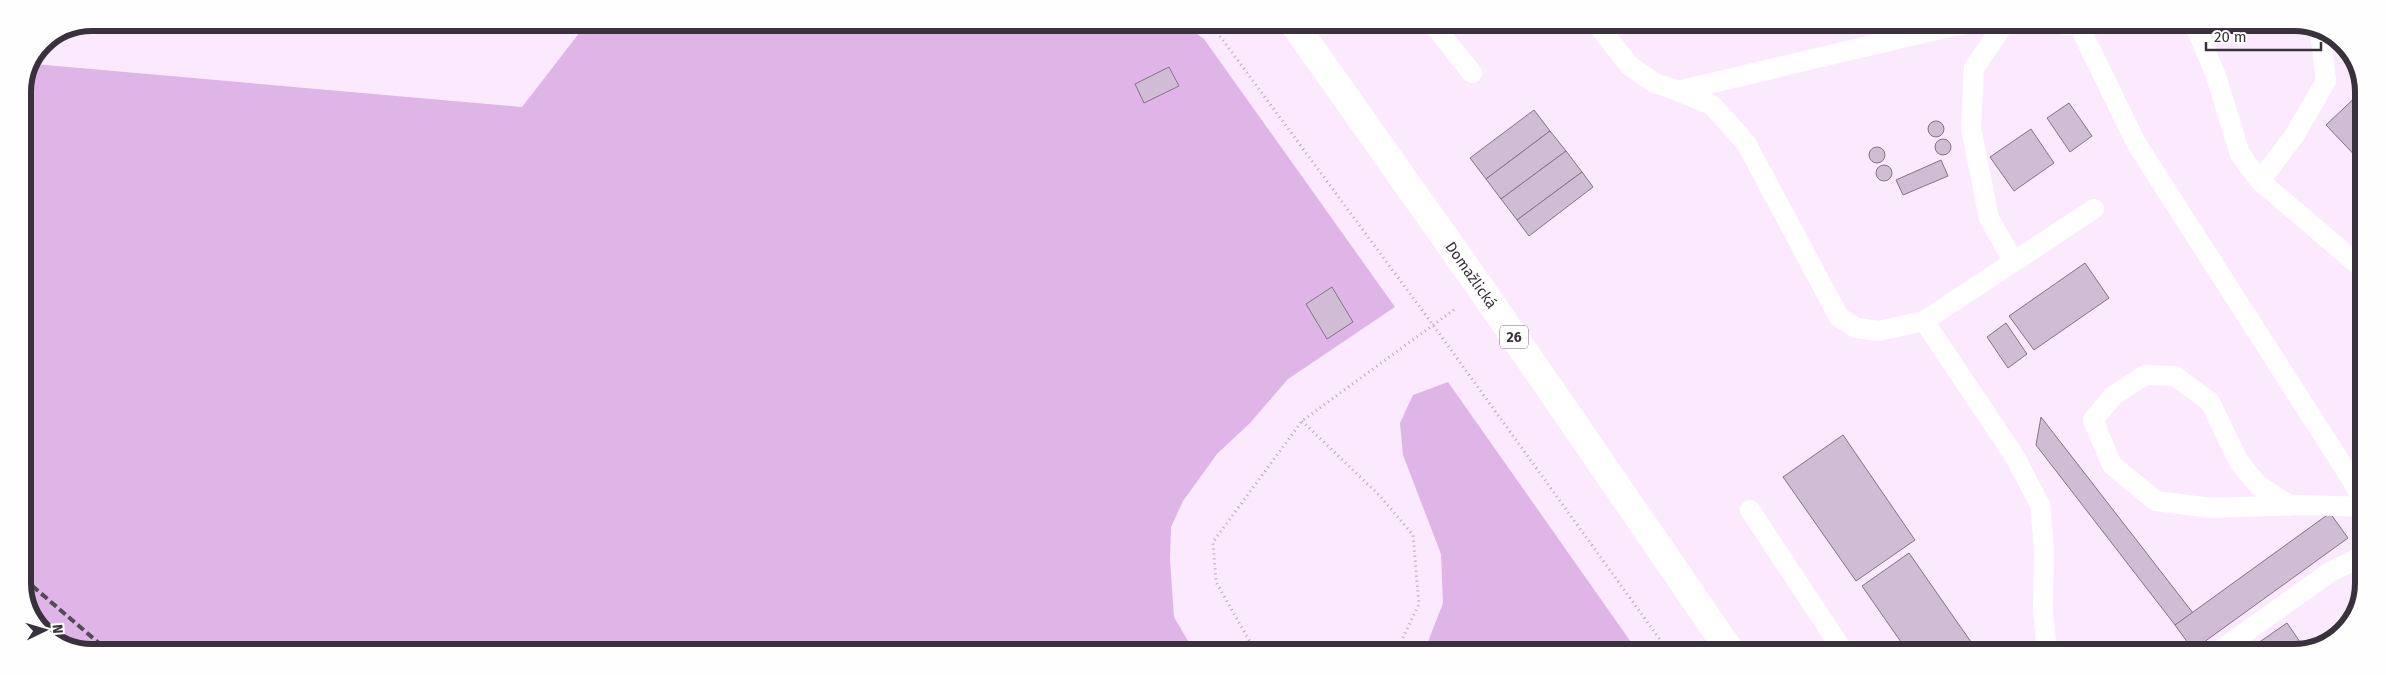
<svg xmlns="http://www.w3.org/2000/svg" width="2386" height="675" font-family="'Fira Sans',sans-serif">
	<rect width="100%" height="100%" fill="#fbeafe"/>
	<g fill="#deb5e6">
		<polygon points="587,23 1184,24 1204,39 1395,307 1288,379 1250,423 1217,454 1183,501 1171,527 1170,560 1174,617 1194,651 75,650 40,628 23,587 23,92 34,64 522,107"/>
		<polygon points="1448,382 1638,652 1424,652 1443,603 1441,554 1403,455 1400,423 1413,395"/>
	</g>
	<g fill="#d0bcd4" stroke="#847288">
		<polygon points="1110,24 1128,24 1116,32"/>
		<polygon points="2345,46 2363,88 2360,93"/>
		<polygon points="1169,67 1179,86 1144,103 1135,84"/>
		<polygon points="2363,90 2363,164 2326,125"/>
		<polygon points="2069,103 2092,136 2070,152 2047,118"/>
		<polygon points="1534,110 1550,131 1486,179 1470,158"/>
		<circle cx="1936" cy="129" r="8"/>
		<polygon points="2031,129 2054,163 2014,191 1990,157"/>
		<polygon points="1550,131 1566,151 1501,199 1486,179"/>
		<circle cx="1943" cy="147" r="8"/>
		<circle cx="1877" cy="155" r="8"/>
		<polygon points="1566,151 1582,172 1517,220 1501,199"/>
		<polygon points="1941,160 1948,176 1903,195 1896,180"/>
		<circle cx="1884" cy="173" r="8"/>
		<polygon points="1582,172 1593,187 1529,236 1517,220"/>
		<polygon points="2085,263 2109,298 2034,350 2009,316"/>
		<polygon points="1332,287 1353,322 1327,339 1306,304"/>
		<polygon points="2006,323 2027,354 2008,368 1987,337"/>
		<polygon points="2041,417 2193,613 2175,625 2036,445"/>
		<polygon points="1843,435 1915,540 1856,581 1783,477"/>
		<polygon points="2330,513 2348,538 2193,650 2175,625"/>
		<polygon points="1909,553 1978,652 1908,652 1862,586"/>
		<polygon points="2287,623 2305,649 2294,652 2245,652"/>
	</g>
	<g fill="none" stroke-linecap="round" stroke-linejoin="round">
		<g stroke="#b4a6b7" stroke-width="3" stroke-dasharray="1 4" stroke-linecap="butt">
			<polyline points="1211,24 1433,325 1669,652"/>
			<polyline points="1302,421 1380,496 1413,535 1419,604 1396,652"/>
			<polyline points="1260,651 1250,642 1216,582 1213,542 1302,421 1455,309"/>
		</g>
		<g stroke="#fff" stroke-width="20">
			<polyline points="1433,24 1472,73"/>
			<polyline points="1597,24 1629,65 1653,82 1678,91 1940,29 1967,24"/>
			<polyline points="2004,24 1974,68 1971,128 1989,218 2013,261"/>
			<polyline points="2064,25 2072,25"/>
			<polyline points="2082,25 2082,32 2136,143 2352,480 2362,499"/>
			<polyline points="2195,25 2216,76 2240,154 2260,181 2363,269"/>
			<polyline points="1678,91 1712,105 1746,143 1839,317 1856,328 1879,331 1924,321 2094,209"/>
			<polyline points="2260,181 2294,136 2326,81 2320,30"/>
			<polyline points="1924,321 2015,457 2040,505 2044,549 2043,611 2047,652"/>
			<polyline points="2291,506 2258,485 2239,462 2210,402 2175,376 2145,375 2113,396 2093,420 2112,465 2156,501 2211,508 2305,505 2362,507"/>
			<polyline points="1750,510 1844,652"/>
			<polyline points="2218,652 2330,572 2361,557"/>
		</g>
		<polyline stroke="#fff" stroke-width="28" points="1294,24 1482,290 1731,652"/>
		<polyline stroke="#544b56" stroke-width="4" stroke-dasharray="8 4" stroke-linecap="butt" points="23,578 107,650"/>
	</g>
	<g text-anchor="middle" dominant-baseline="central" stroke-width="4.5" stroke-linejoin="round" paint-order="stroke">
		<rect fill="#fefefe" stroke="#746e76" stroke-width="1" x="1500" y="325.5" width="28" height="23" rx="4"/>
		<g font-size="14" font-weight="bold" fill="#39313b">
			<text x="1514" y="337">26</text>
		</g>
		<g font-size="15" fill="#39313b" stroke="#fefefe">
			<text transform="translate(1471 275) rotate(55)">Domažlická</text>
		</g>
	</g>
	<path d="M0 0H2386V675H0ZM92 31H2294A61 61 0 0 1 2355 92V583A61 61 0 0 1 2294 644H92A61 61 0 0 1 31 583V92A61 61 0 0 1 92 31Z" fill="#fefefe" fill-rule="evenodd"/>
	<path fill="none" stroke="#39313b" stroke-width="6" d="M92 31H2294A61 61 0 0 1 2355 92V583A61 61 0 0 1 2294 644H92A61 61 0 0 1 31 583V92A61 61 0 0 1 92 31Z"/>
	<g transform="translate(45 630) rotate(85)" stroke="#fefefe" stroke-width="4" paint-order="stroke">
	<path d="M0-4L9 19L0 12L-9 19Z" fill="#39313b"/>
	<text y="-8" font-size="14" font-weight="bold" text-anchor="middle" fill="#39313b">N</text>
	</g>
	<path d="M2206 42v8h115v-8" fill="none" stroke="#39313b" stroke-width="2.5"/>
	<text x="2214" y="42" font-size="15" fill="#39313b" stroke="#fefefe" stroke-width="4" paint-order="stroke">20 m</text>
</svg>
